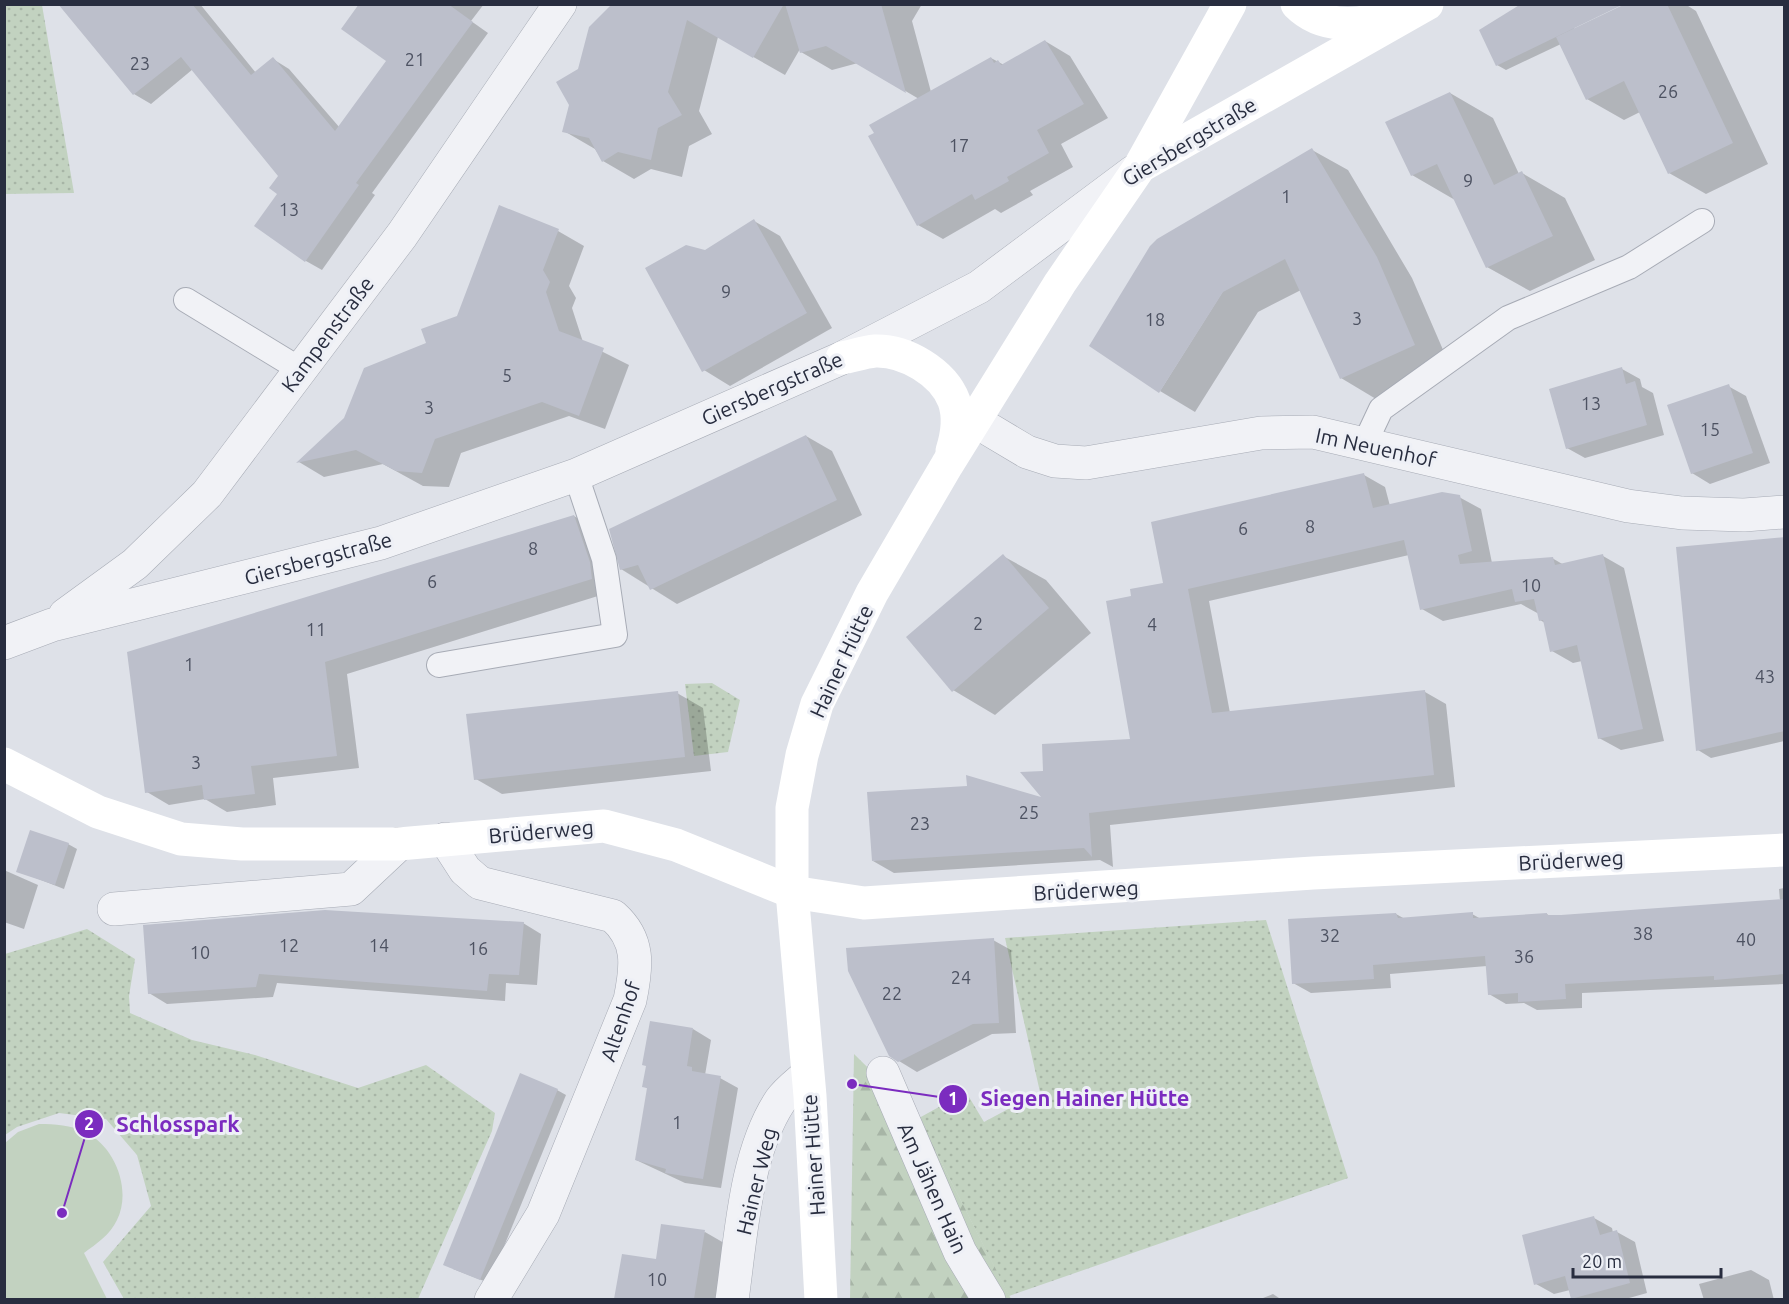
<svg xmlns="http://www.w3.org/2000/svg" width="1789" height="1304" font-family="Ubuntu,sans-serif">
	<defs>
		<pattern id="grass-dots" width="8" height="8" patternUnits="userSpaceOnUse" patternTransform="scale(1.5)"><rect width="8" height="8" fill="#c2d2c0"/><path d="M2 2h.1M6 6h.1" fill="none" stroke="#a7b5a6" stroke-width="1.8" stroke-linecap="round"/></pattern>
		<pattern id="forest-firs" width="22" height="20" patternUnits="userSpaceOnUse" patternTransform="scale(1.5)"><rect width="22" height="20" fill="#c2d2c0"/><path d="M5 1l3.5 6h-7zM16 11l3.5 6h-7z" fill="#a7b5a6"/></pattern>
	</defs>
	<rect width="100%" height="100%" fill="#dee1e8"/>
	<g fill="url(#grass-dots)">
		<polygon points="4,5 42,5 74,193 5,194"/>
		<polygon points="712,683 740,700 728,752 694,756 685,684"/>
		<polygon points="1266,920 1348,1178 1009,1296 919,1118 966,1092 984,1122 1040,1092 1005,938"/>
		<polygon points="87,929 135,959 129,996 130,1013 192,1040 255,1055 358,1088 426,1065 495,1113 492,1131 418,1299 124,1299 103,1262 151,1206 137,1155 106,1119 59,1113 17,1127 5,1135 5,954"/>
	</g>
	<polygon fill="url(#forest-firs)" points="854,1054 919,1118 1011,1299 850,1300"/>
	<path fill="#c2d2c0" d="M39 1124C55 1124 71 1125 85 1132 115 1146 132 1190 117 1220 110 1235 96 1244 84 1253L107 1299H5V1143L18 1132Z"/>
	<g fill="#0003">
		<polygon points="83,4 200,4 256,73 273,59 289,69 340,128 388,60 401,4 484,4 471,21 488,33 372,193 375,195 322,270 306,261 279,194 279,176 193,69 151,104 134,94 69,16"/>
		<polygon points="614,4 922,4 912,21 931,92 991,58 1004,65 1045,41 1070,56 1108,118 1061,144 1073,167 1030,191 1033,195 1001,213 995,209 943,239 918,225 919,99 858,63 832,70 801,52 800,49 785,75 718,37 699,111 712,134 689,146 682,177 651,169 634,179 603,161 595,149 564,131 580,70"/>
		<polygon points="1558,4 1575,30 1628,4 1685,4 1696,11 1768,164 1706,194 1669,173 1640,112 1624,120 1587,99 1561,44 1506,70 1497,65"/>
		<polygon points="1450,93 1493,118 1519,174 1522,173 1565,198 1595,260 1530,291 1487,267 1455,200 1412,175"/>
		<polygon points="1312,150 1348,170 1412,278 1450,366 1376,399 1341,378 1301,290 1258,312 1195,412 1160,391"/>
		<polygon points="754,221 780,236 832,328 730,386 704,370"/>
		<polygon points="558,231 584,246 569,286 576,298 572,308 583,342 629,365 605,429 569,416 461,453 449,487 423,486 383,464 324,477 299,462 427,344"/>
		<polygon points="1622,369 1640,379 1642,387 1653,393 1664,435 1585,458 1567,448"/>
		<polygon points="1728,386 1746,396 1770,463 1710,484 1692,473"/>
		<polygon points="806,436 832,451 862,515 677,604 621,569"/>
		<polygon points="1364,475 1385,487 1390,506 1459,497 1481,509 1492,563 1552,558 1564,565 1603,556 1624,568 1664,741 1621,750 1599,738 1582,661 1573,663 1552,651 1545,623 1540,620 1539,614 1521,604 1443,621 1422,609 1409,555 1209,601 1230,713 1425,692 1446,704 1455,787 1110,825 1113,867 1100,860 894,873 873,861 1046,800 1045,772 1132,741 1133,597 1164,584"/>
		<polygon points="574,516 596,529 614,591 347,674 359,768 273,778 276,805 227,812 205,799 169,805 147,792 129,653"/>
		<polygon points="1784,538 1784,741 1711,758 1698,750"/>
		<polygon points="1003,556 1046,580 1091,633 995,715 953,690"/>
		<polygon points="677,693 703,708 711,771 502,794 476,779"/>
		<polygon points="68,844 77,849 64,889 18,871"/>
		<polygon points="4,870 38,885 24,929 4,922"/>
		<polygon points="1784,888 1784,984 1582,993 1582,1008 1537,1010 1524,1003 1506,1004 1489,994 1487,966 1390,974 1391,988 1311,993 1293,983 1396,914 1405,919 1472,914 1481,919 1547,914 1551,917 1780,901 1779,889"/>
		<polygon points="523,923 541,934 537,985 506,983 505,1001 277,983 273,997 167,1004 149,993"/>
		<polygon points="993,940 1011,950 1016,1033 992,1034 917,1072 899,1061"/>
		<polygon points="693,1029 711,1040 705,1075 720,1078 738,1088 721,1188 685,1183 636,1160 648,1089 644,1086 647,1066"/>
		<polygon points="557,1090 566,1095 489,1283 453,1269"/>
		<polygon points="1594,1218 1612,1228 1613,1233 1617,1232 1635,1242 1647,1293 1622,1300 1576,1300 1570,1290 1554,1294 1536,1284"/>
		<polygon points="705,1232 731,1247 722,1300 616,1300 623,1255 657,1261"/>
		<polygon points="1751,1270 1769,1280 1774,1300 1704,1300 1699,1284"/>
		<polygon points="1273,1294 1282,1300 1258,1300"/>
	</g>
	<g fill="#bcbfcb">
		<polygon points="58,4 192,4 251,75 273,57 335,131 386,61 341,29 359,4 448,4 473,22 356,183 359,185 305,262 254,226 277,194 269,188 278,176 181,57 133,95"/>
		<polygon points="612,4 784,4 753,58 687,20 668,92 682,115 658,128 651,160 618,152 602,162 589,138 562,132 569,105 556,82 578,69 589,27"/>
		<polygon points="785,4 881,4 906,93 826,46 800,53"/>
		<polygon points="1521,4 1624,4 1496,66 1479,30"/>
		<polygon points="1625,4 1667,4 1733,143 1668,174 1624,81 1586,100 1556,37"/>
		<polygon points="1045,40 1084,104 1037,130 1049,153 1007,177 1009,181 975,200 972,194 917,226 868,136 874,133 869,125 991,57 994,63 998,60 1001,65"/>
		<polygon points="1450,92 1494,185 1522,171 1553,236 1486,268 1437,164 1411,176 1385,122"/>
		<polygon points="1312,148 1377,257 1415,345 1340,379 1285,259 1223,292 1159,393 1089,346 1150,246 1157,239"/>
		<polygon points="499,205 559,229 543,270 550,282 546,292 559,331 604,348 579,416 542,402 435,439 422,473 396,471 356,450 296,463 344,418 364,368 426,343 421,329 457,316"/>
		<polygon points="754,219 807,313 702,372 645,268 686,245 705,250"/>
		<polygon points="1622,367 1626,384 1635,381 1647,425 1566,449 1549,389"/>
		<polygon points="1729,384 1753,453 1691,474 1667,405"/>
		<polygon points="806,435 837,500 650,590 638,565 620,570 609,529"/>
		<polygon points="1364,473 1373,508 1442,492 1460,495 1472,551 1458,555 1460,564 1553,557 1555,565 1603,554 1643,729 1598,739 1577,645 1550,652 1543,620 1539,621 1534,599 1515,602 1512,589 1420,610 1404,540 1188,589 1212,713 1425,690 1434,775 1089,813 1092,857 1084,848 872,861 867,792 967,786 966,775 1041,797 1020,772 1043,771 1042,744 1130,739 1106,601 1131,596 1130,589 1163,583 1151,522"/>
		<polygon points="574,515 590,562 592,579 325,662 337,756 251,766 255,794 204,800 202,785 145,793 127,652"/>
		<polygon points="1785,537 1785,731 1696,751 1676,547"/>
		<polygon points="1003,554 1049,608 952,692 906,637"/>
		<polygon points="678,691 685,757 474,780 466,714"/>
		<polygon points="30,830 69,843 55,885 16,872"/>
		<polygon points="1785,899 1785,974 1714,980 1714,976 1565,984 1566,999 1518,1002 1518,993 1488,995 1485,956 1373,965 1374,979 1292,984 1288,919 1396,913 1398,918 1473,912 1473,918 1547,913 1547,915 1561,915"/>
		<polygon points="325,910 524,922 519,975 489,974 487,991 259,974 256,987 148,994 143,925"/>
		<polygon points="994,938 999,1023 973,1024 898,1062 889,1056 848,971 846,948"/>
		<polygon points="650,1021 693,1028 687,1066 692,1067 692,1071 721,1076 703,1179 665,1173 666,1169 635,1160 647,1088 642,1087 646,1066 642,1065"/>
		<polygon points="520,1073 558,1089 480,1280 443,1265"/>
		<polygon points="1594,1216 1600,1235 1617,1230 1630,1283 1571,1299 1565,1276 1534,1285 1522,1235"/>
		<polygon points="661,1224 705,1230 694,1299 614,1299 622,1254 656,1259"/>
	</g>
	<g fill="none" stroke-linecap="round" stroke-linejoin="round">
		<defs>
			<g id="lane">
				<polyline points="186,300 301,370"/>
				<polyline points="1365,443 1381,409 1508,318 1629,267 1702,221"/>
				<polyline points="439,665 615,635 604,559 576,475"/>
			</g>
			<g id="street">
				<polyline points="975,421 1027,452 1055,461 1086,463 1261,433 1313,432 1628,506 1682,513 1744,515 1784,512"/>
				<polyline points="65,615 135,564 207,494 402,235 560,4"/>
				<polyline points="4,643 52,625 381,543 576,475 842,358 979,287 1133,172"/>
				<path d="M445 839 465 870 480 883 613 916C640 940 637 966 630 1000L543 1214 491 1300"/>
				<polyline points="114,909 351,889 399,844"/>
				<polyline points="883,1073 960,1252 989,1300"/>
				<path d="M732 1300C741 1237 745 1154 780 1101 787 1091 798 1083 807 1075"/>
			</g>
		</defs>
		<use href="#lane" stroke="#a7abb5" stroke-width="26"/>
		<use href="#street" stroke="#a7abb5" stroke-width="34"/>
		<use href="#lane" stroke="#f1f2f6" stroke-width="24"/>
		<use href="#street" stroke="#f1f2f6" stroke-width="33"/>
		<g stroke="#fff" stroke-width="33">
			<path d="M1297 4C1322 29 1359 26 1390 16"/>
			<polyline points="1141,166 1427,4"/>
			<path d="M842 358C853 356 864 352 875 351 905 350 943 372 954 401 960 418 957 435 952 451"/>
			<polyline points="4,764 98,812 181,839 242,844 399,844 604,826 676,845 792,892 864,903 1313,873 1784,850"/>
			<polyline points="821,1300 810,1096 792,892 792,808 802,755 817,704 872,593 947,465 1060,283 1139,168 1230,4"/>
		</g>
	</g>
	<g text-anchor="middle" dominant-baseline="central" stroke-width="6" stroke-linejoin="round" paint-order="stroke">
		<g font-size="18" fill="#4d5262">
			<text x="415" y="59">21</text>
			<text x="140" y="63">23</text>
			<text x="1668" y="91">26</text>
			<text x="959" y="145">17</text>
			<text x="1468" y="180">9</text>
			<text x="1286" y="196">1</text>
			<text x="289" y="209">13</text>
			<text x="726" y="291">9</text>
			<text x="1357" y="318">3</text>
			<text x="1155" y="319">18</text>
			<text x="507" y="375">5</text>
			<text x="1591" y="403">13</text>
			<text x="429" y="407">3</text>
			<text x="1710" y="429">15</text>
			<text x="1310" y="526">8</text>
			<text x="1243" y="528">6</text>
			<text x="533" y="548">8</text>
			<text x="432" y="581">6</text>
			<text x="1531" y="585">10</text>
			<text x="978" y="623">2</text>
			<text x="1152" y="624">4</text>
			<text x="316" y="629">11</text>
			<text x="189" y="664">1</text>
			<text x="1765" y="676">43</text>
			<text x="196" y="762">3</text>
			<text x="1029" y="812">25</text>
			<text x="920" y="823">23</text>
			<text x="1643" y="933">38</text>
			<text x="1330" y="935">32</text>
			<text x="1746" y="939">40</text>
			<text x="289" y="945">12</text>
			<text x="379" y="945">14</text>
			<text x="478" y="948">16</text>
			<text x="200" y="952">10</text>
			<text x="1524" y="956">36</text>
			<text x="961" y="977">24</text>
			<text x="892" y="993">22</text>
			<text x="677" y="1122">1</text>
			<text x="657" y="1279">10</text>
		</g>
		<g font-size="21" fill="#282d3f" stroke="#eef0f6">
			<text transform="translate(1189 141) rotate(-31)">Giersbergstraße</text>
			<text transform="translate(327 334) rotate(-53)">Kampenstraße</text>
			<text transform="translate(772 388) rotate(-24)">Giersbergstraße</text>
			<text transform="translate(1376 447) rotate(12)">Im Neuenhof</text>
			<text transform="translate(318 558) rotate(-15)">Giersbergstraße</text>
			<text transform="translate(841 661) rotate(-65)">Hainer Hütte</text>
			<text transform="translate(541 831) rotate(-5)">Brüderweg</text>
			<text transform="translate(1571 860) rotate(-3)">Brüderweg</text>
			<text transform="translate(1086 890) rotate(-3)">Brüderweg</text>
			<text transform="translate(620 1021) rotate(-71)">Altenhof</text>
			<text transform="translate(813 1155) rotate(-94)">Hainer Hütte</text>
			<text transform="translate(756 1181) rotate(-76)">Hainer Weg</text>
			<text transform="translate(933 1188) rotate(66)">Am Jähen Hain</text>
		</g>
	</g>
	<path fill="none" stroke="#7b2cbf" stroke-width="2" d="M852 1084L953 1099M62 1213L89 1124"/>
	<g fill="#7b2cbf" stroke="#eef0f6" stroke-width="2">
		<circle cx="852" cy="1084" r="6"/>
		<circle cx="62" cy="1213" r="6"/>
		<circle cx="953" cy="1099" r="15"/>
		<circle cx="89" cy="1124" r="15"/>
	</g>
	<g font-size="18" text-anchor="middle" font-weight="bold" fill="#fff">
		<text x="953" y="1105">1</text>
		<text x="89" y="1130">2</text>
	</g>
	<g font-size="22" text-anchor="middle" font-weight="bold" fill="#7b2cbf" stroke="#eef0f6" stroke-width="6" stroke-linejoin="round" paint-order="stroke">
		<text x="1085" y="1106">Siegen Hainer Hütte</text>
		<text x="178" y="1132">Schlosspark</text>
	</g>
	<rect width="1789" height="1304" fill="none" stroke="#282d3f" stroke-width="12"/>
	<path d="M1573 1268v9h148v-9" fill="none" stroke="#282d3f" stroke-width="3"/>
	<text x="1582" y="1268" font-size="18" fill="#282d3f" stroke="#eef0f6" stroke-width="4.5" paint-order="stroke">20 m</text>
</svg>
